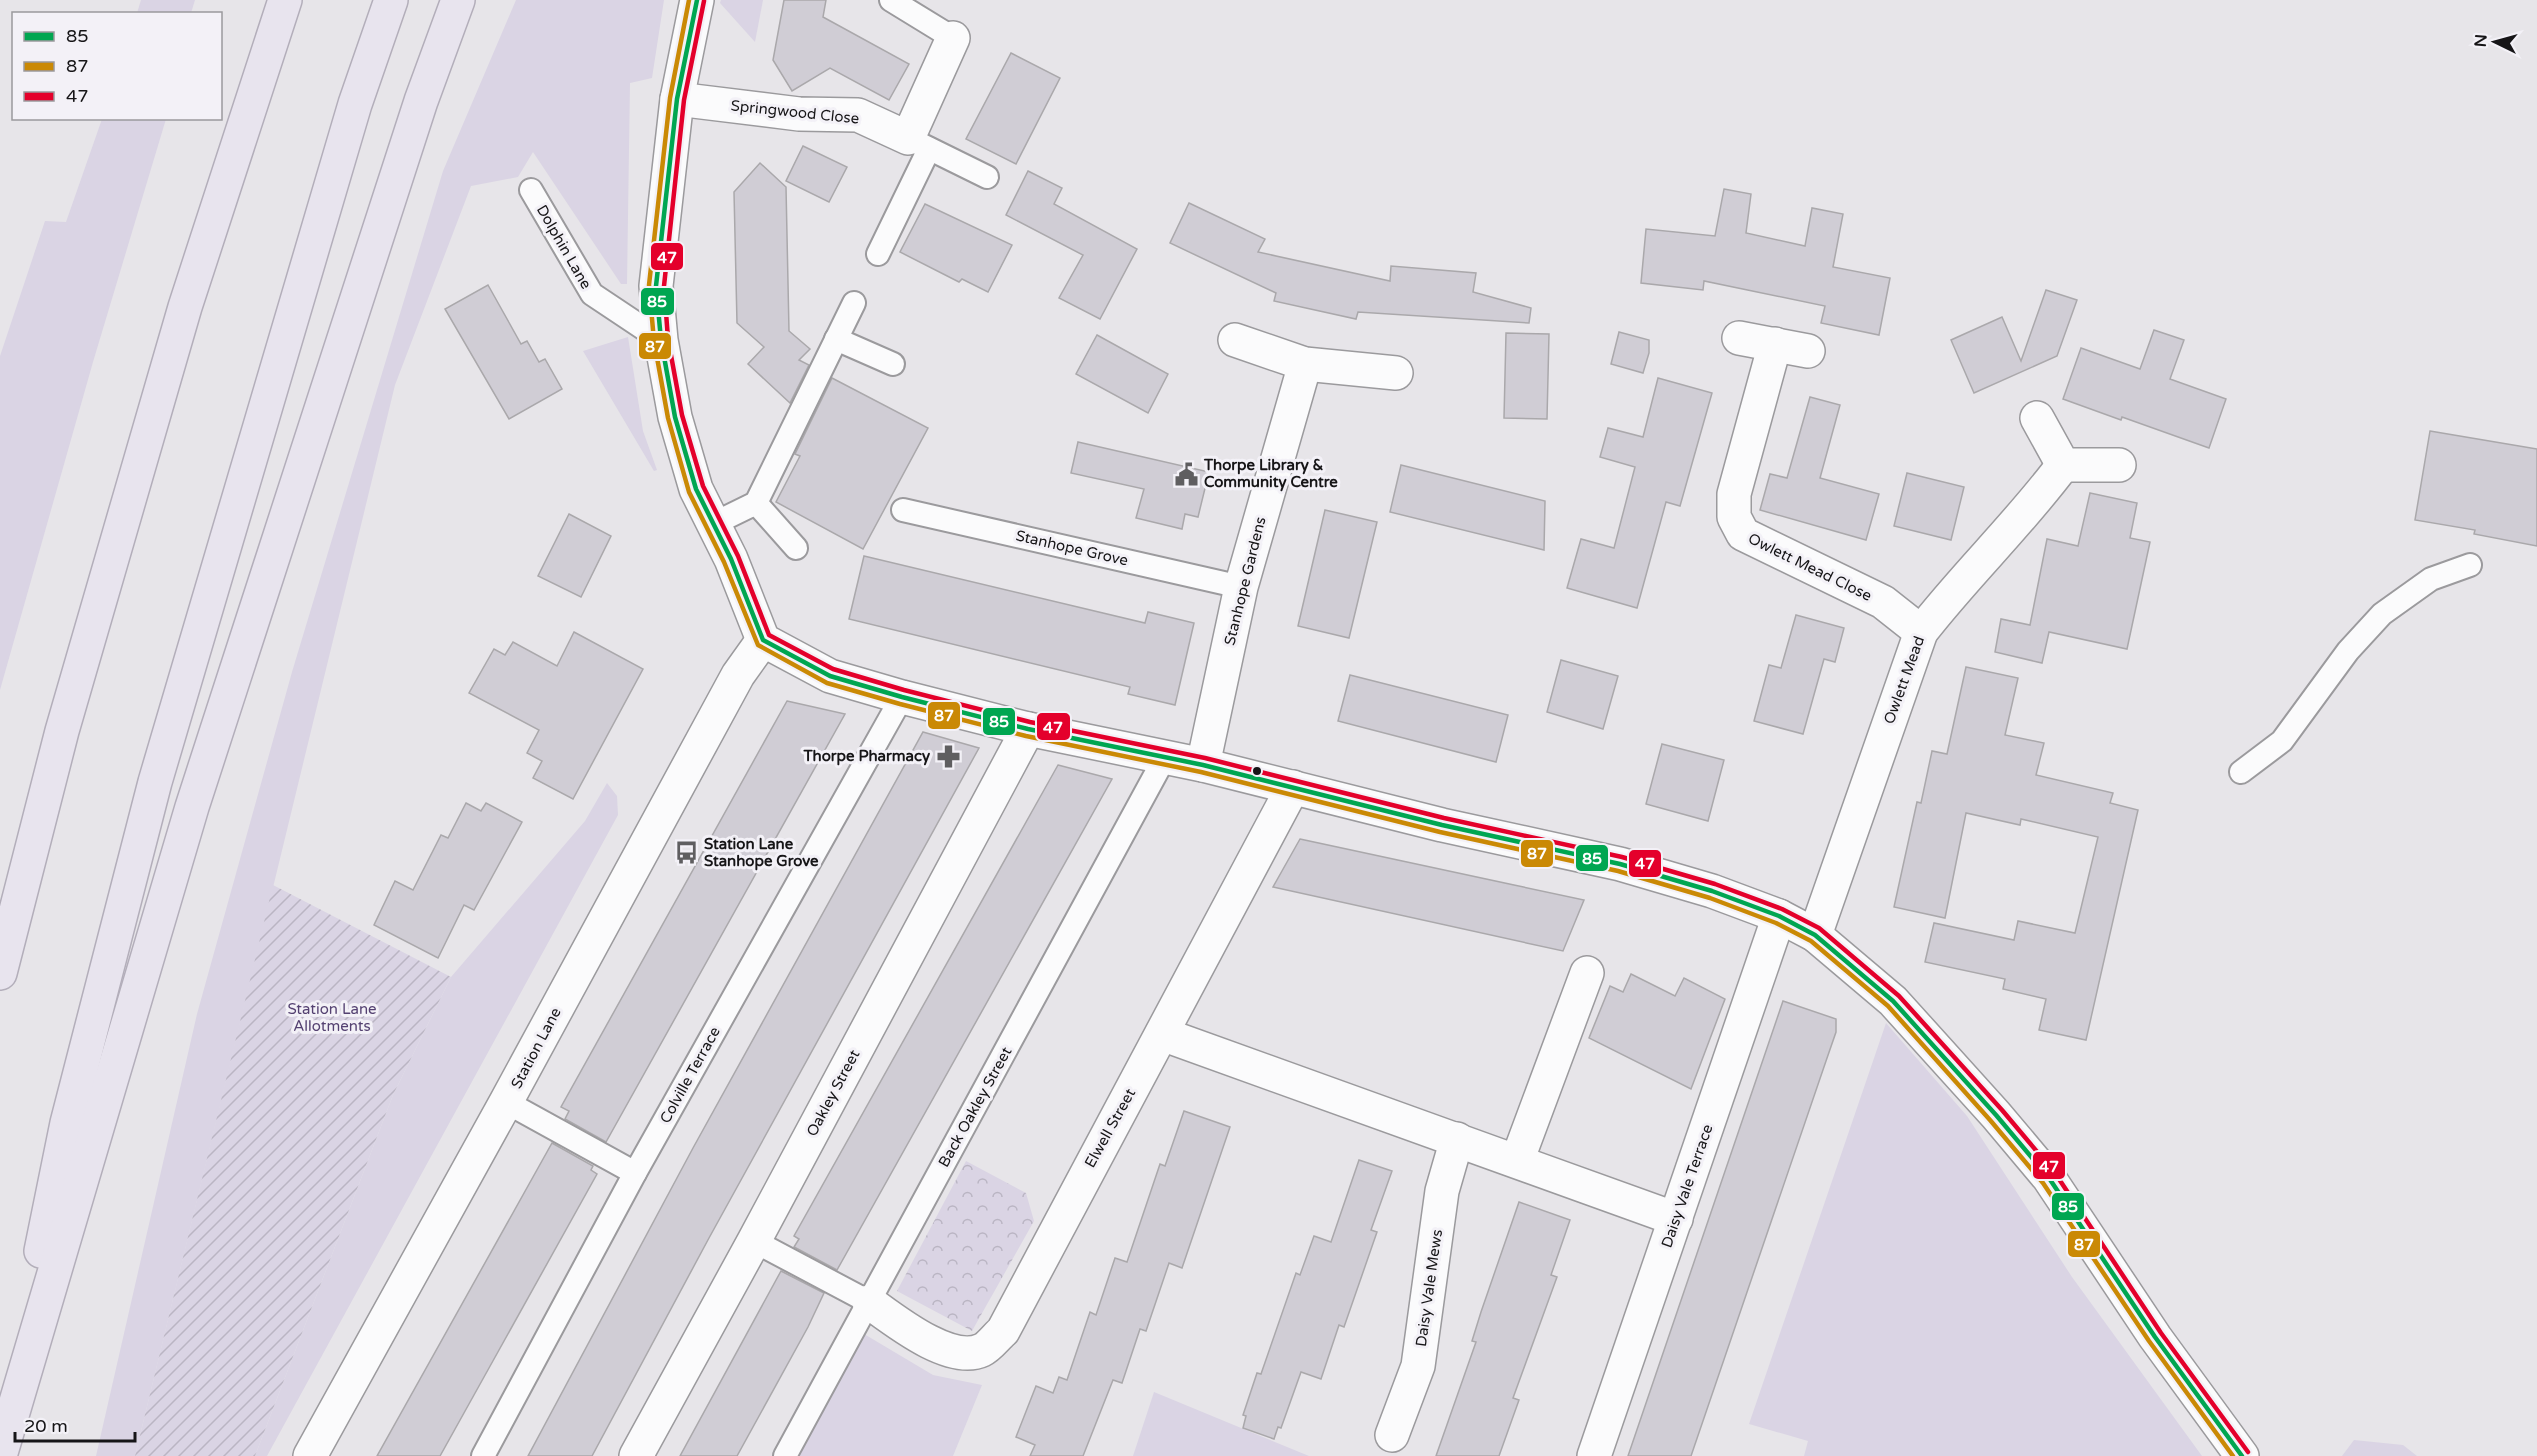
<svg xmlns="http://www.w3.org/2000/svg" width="2537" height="1456" font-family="'Varela Round',sans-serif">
	<defs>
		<pattern id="park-crowns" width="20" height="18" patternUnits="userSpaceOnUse" patternTransform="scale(1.5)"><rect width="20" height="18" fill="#dad4e4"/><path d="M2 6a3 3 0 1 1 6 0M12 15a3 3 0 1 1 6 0" fill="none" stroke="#bab5c3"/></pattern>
		<pattern id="garden-furrows" width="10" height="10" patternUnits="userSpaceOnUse" patternTransform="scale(1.5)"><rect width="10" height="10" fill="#dad4e4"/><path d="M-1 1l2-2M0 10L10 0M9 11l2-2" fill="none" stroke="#bab5c3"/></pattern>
	</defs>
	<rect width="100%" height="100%" fill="#e7e5e9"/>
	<g fill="#dad4e4">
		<polygon points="141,0 195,0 191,13 137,13"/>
		<polygon points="516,0 664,0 652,78 630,83 627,284 621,284 533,152 518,177 471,186 395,385 135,1456 96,1456 197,1014 292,672 443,171"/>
		<polygon points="721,0 763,0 755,42 720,3"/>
		<polygon points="102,119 166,119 93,362 0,690 0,356 45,221 66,222"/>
		<polygon points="628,337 643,431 657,470 654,471 583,351"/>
		<polygon points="607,783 617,796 618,815 267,1456 255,1456 393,1095 451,977 585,821"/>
		<polygon points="1886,1023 1967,1116 2072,1277 2202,1456 1804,1456 1808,1441 1749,1424"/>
		<polygon points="854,1328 933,1375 982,1385 953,1456 785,1456"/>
		<polygon points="1154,1392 1309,1456 1133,1456"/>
		<polygon points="2354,1440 2403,1445 2417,1456 2342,1456"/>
	</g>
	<polygon fill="url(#park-crowns)" points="966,1161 1026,1193 1034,1221 972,1331 897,1291"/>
	<polygon fill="url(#garden-furrows)" points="273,885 451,977 393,1095 255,1456 135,1456"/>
	<g fill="#d0cdd5" stroke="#aaa8ab" stroke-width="1.5">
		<polygon points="784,0 826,0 823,17 909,64 889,100 830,68 792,91 773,60"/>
		<polygon points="1011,53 1060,78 1016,164 966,139"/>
		<polygon points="803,146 847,167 829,202 786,181"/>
		<polygon points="760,163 786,187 789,331 810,349 799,360 809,365 790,403 748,364 764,347 737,323 734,192"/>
		<polygon points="1028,171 1062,188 1054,204 1137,249 1100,319 1059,298 1083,255 1006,215"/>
		<polygon points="1724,189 1751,194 1746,233 1805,246 1812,208 1843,214 1833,267 1890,278 1879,335 1821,323 1825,306 1704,281 1703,290 1641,283 1646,229 1715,236"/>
		<polygon points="1189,203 1265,239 1258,252 1390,281 1391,266 1476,273 1473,292 1531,308 1529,323 1358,312 1356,319 1274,301 1276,293 1170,243"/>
		<polygon points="925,204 1012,245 988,292 962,279 959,282 900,252"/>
		<polygon points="488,285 521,344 527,341 539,362 545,359 562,389 509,419 445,309"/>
		<polygon points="2046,290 2077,300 2057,356 1974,393 1951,340 2002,317 2021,361"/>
		<polygon points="2154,330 2184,340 2170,379 2226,399 2209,448 2122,417 2121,420 2063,399 2081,348 2140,369"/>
		<polygon points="1619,332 1649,340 1649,353 1643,373 1611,364"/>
		<polygon points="1506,333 1549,334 1547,419 1504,418"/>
		<polygon points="1097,335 1168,374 1148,413 1076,374"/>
		<polygon points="832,378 928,428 863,549 776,502 800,456 795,454"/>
		<polygon points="1658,378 1712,393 1680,506 1666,502 1637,608 1567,588 1581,539 1614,548 1635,467 1600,457 1608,428 1643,437"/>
		<polygon points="1810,397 1840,405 1820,478 1879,494 1866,540 1760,510 1770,474 1787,478"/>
		<polygon points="2430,431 2537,449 2537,546 2474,534 2475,530 2415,520"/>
		<polygon points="1078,442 1209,472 1198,517 1185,514 1182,529 1136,518 1144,489 1071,473"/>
		<polygon points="1401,465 1545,501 1544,550 1390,512"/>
		<polygon points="1907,473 1964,487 1951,540 1894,526"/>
		<polygon points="2090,493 2137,503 2130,538 2150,542 2127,649 2049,632 2042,663 1995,652 2001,619 2030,625 2047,539 2078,546"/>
		<polygon points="1325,510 1377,522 1349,638 1298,626"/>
		<polygon points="569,514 611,536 581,597 538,576"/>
		<polygon points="864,556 1145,623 1148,612 1194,623 1175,705 1128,694 1130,687 849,619"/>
		<polygon points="1796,615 1844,628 1835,662 1824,659 1803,734 1754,721 1769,665 1781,668"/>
		<polygon points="574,632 643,669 573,799 533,778 542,761 527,753 539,730 469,693 494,649 505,655 513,642 557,666"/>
		<polygon points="1561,660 1618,676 1603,729 1547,712"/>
		<polygon points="1966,667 2018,678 2005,735 2044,743 2036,775 2113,793 2110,803 2138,810 2086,1040 2039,1030 2046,999 2003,989 2005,979 1925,962 1934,923 2014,940 2018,921 2075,933 2098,837 2021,819 2020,825 1966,813 1945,918 1894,907 1917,802 1921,803 1932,751 1947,754"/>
		<polygon points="1350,675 1508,715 1496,762 1338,721"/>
		<polygon points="787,701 845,714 606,1142 565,1119 569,1111 561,1107"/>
		<polygon points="923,732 979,748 709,1238 592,1456 528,1456 693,1148"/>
		<polygon points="1662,744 1724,760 1708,821 1646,804"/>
		<polygon points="1058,765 1112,779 837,1270 794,1247 799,1239 794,1236"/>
		<polygon points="466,803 481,811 486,803 522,822 474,910 464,905 438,958 374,925 395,881 413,890 441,835 448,838"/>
		<polygon points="1300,839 1514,885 1584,900 1563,951 1273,887"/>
		<polygon points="1631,974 1675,996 1684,978 1725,999 1691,1089 1589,1038 1610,986 1623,992"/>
		<polygon points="1783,1001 1836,1019 1836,1032 1826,1061 1691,1456 1628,1456"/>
		<polygon points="1184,1111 1230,1127 1182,1268 1169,1263 1146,1331 1140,1329 1122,1383 1113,1380 1083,1456 1030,1456 1035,1445 1016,1437 1036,1386 1053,1393 1059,1377 1067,1380 1090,1312 1096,1315 1115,1258 1127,1262 1160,1164 1165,1166"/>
		<polygon points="552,1143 593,1166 591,1170 597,1174 489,1368 440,1456 377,1456"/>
		<polygon points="1359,1160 1392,1171 1371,1230 1377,1232 1344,1327 1339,1325 1321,1379 1301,1372 1281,1428 1278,1427 1274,1439 1243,1428 1246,1416 1243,1415 1257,1373 1261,1374 1296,1273 1300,1275 1314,1236 1331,1242"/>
		<polygon points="1519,1202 1570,1220 1551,1275 1557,1277 1513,1398 1519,1400 1499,1456 1436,1456 1476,1342 1472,1341 1481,1312"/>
		<polygon points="781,1271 824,1293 808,1327 737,1456 680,1456"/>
	</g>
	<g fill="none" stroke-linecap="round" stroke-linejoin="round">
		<defs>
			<g id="service">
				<polyline points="891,0 953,38"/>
				<polyline points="916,142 987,177"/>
				<polyline points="531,190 592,294 661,340"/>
				<polyline points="878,254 929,149"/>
				<polyline points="836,339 893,364"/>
				<polyline points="756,503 796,548"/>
				<polyline points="903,510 1241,587"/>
				<polyline points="713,524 756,503 854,303"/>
				<polyline points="2241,772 2282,741 2348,651 2382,614 2431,579 2470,565"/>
				<polyline points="506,1102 635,1173"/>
				<polyline points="754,1241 869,1302"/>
				<polyline points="483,1456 635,1173 902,697"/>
				<polyline points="785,1456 1165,757"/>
			</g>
			<g id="minor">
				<polyline points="677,99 799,114 858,115 908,138 953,38"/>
				<polyline points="1739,338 1808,351"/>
				<polyline points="1235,340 1305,364 1396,373"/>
				<polyline points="1775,344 1734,494 1734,517 1743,534 1883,602 1921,632"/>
				<polyline points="2037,418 2063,465 2119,465"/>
				<polyline points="1203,765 1241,587 1305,364"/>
				<path d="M1815 935 1921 632C1966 574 2019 524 2063 465"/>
				<polyline points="1162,1034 1676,1219"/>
				<polyline points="1517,1161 1587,973"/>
				<path d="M869 1302C894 1320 950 1365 982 1350 989 1347 997 1336 1003 1331L1293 787"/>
				<polyline points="1392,1435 1418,1366 1442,1191 1457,1139"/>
				<polyline points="636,1456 754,1241 1028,729"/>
				<polyline points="1594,1456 1779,916"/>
			</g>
			<g id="tertiary">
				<polyline points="697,0 677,99 656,286 661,340 675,417 696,489 731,559 763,640 830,676 902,697 1028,729 1203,765 1442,825 1620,864 1712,891 1779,916 1815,935 1893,1001 1996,1115 2049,1178 2155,1337 2242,1456"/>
				<polyline points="310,1456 506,1102 738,675 763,640"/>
			</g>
			<g id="motorway">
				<polyline points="0,973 62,731 185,307 285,0"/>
				<polyline points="41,1251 67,1123 155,782 355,104 391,0"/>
				<polyline points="0,1456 192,807 421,101 458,0"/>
			</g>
		</defs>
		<use href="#service" stroke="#9b9a9d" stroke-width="26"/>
		<use href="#minor" stroke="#9b9a9d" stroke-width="36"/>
		<use href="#tertiary" stroke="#9b9a9d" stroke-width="36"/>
		<use href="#motorway" stroke="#b3aeba" stroke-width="36"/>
		<use href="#service" stroke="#fbfbfc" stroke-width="22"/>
		<use href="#minor" stroke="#fbfbfc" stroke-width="33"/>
		<use href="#tertiary" stroke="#fbfbfc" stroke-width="33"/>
		<use href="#motorway" stroke="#e8e4ee" stroke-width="33"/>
		<defs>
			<polyline id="bus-1" points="697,0 677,99 656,286 661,340 675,417 696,489 731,559 763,640 830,676 902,697 1028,729 1203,765 1442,825 1620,864 1712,891 1779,916 1815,935 1893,1001 1996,1115 2049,1178 2155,1337 2242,1456"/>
			<polyline id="bus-2" points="689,0 670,98 649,285 654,341 668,418 689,492 724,562 758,645 827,683 900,704 1026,736 1201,772 1440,832 1618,871 1710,898 1776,923 1811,941 1888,1006 1990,1120 2043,1183 2149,1341 2233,1456"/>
			<polyline id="bus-3" points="704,1 684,100 664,286 668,339 682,415 703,486 738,556 769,635 833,669 904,690 1030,722 1205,758 1444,818 1622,857 1715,884 1782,909 1819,928 1899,996 2002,1110 2055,1173 2161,1333 2248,1452"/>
		</defs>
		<use href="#bus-1" stroke="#f3f1f7" stroke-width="9"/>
		<use href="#bus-2" stroke="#f3f1f7" stroke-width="9"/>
		<use href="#bus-3" stroke="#f3f1f7" stroke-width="9"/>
		<use href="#bus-1" stroke="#00a651" stroke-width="4.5"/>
		<use href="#bus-2" stroke="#ca8905" stroke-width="4.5"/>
		<use href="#bus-3" stroke="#e4002b" stroke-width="4.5"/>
	</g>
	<defs>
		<symbol id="civic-bare" viewBox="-9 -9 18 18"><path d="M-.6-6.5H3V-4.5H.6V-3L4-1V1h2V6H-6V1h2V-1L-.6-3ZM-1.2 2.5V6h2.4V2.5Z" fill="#5f5e60" stroke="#f3f1f7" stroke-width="2.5" paint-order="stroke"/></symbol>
		<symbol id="pharmacy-bare" viewBox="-9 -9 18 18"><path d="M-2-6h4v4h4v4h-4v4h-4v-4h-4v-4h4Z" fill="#5f5e60" stroke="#f3f1f7" stroke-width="2.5" paint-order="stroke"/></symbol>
		<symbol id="bus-bare" viewBox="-9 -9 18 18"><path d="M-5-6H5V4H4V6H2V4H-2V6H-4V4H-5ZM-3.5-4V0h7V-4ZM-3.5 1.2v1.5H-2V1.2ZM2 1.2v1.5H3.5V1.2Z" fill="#5f5e60" stroke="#f3f1f7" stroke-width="2.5" paint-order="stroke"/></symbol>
	</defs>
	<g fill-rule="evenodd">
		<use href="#civic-bare" x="1170" y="458" width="33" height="33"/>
		<use href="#pharmacy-bare" x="932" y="740" width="33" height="33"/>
		<use href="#bus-bare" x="670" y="836" width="33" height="33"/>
	</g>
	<circle fill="#161517" stroke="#f3f1f7" stroke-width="2" cx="1257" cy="771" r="5"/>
	<g text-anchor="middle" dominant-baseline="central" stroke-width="6" stroke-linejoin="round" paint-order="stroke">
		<g font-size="15" fill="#161517" stroke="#f3f1f7">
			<text transform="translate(795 112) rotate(6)">Springwood Close</text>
			<text transform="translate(564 247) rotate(60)">Dolphin Lane</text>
			<text transform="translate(1072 548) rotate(13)">Stanhope Grove</text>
			<text transform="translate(1810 567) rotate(26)">Owlett Mead Close</text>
			<text transform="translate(1245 581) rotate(-76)">Stanhope Gardens</text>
			<text transform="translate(1904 680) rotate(-70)">Owlett Mead</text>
			<text transform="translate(536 1048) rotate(-62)">Station Lane</text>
			<text transform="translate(690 1075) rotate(-61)">Colville Terrace</text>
			<text transform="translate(833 1093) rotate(-62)">Oakley Street</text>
			<text transform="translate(975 1107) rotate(-61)">Back Oakley Street</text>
			<text transform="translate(1110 1128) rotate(-61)">Elwell Street</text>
			<text transform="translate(1687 1186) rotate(-71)">Daisy Vale Terrace</text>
			<text transform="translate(1429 1288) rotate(-82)">Daisy Vale Mews</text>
		</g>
		<g font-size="15" font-weight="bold" fill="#161517" stroke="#f3f1f7" text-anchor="start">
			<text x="1204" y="465">Thorpe Library &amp;<tspan x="1204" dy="17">Community Centre</tspan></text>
			<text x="930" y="756" text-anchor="end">Thorpe Pharmacy</text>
			<text x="704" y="844">Station Lane<tspan x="704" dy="17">Stanhope Grove</tspan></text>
		</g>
		<g font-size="15" fill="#544171" stroke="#f3f1f7">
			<text x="332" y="1009">Station Lane<tspan x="332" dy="17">Allotments</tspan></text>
		</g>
	</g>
	<g stroke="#f3f1f7" stroke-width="2">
		<rect x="650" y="242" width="34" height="29" rx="6" fill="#e4002b"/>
		<rect x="640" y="287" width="35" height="29" rx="6" fill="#00a651"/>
		<rect x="638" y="332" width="34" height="28" rx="6" fill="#ca8905"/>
		<rect x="927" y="701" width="34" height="29" rx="6" fill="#ca8905"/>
		<rect x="982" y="707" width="34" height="29" rx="6" fill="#00a651"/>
		<rect x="1036" y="712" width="35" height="29" rx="6" fill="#e4002b"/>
		<rect x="1520" y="839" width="34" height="29" rx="6" fill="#ca8905"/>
		<rect x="1575" y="844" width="34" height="28" rx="6" fill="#00a651"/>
		<rect x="1628" y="849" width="34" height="29" rx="6" fill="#e4002b"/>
		<rect x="2032" y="1151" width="34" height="29" rx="6" fill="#e4002b"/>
		<rect x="2051" y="1192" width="34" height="29" rx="6" fill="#00a651"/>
		<rect x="2067" y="1230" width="34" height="28" rx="6" fill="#ca8905"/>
	</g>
	<g font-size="16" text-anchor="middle" font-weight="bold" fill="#fff">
		<text x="667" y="263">47</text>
		<text x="657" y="307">85</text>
		<text x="655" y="352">87</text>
		<text x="944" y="721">87</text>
		<text x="999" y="727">85</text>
		<text x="1053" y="733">47</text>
		<text x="1537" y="859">87</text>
		<text x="1592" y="864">85</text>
		<text x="1645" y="869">47</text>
		<text x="2049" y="1172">47</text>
		<text x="2068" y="1212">85</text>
		<text x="2084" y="1250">87</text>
	</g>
	<rect x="12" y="12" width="210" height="108" fill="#f3f1f7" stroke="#9b999d" stroke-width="1.5"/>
	<rect x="24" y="32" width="30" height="9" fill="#00a651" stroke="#9b999d" stroke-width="1.5"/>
	<text x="66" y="42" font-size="18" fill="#161517">85</text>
	<rect x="24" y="62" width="30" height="9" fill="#ca8905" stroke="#9b999d" stroke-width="1.5"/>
	<text x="66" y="72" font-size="18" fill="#161517">87</text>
	<rect x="24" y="92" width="30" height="9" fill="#e4002b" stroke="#9b999d" stroke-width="1.5"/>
	<text x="66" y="102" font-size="18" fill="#161517">47</text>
	<g transform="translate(2495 42) rotate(275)" stroke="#f3f1f7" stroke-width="4.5" paint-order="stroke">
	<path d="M0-4.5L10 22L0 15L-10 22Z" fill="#161517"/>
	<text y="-9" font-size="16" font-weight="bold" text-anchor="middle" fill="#161517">N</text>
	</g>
	<path d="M15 1432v9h120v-9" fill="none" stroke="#161517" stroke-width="3"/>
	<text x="24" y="1432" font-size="18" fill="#161517" stroke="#f3f1f7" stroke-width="4.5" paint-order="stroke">20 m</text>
</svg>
